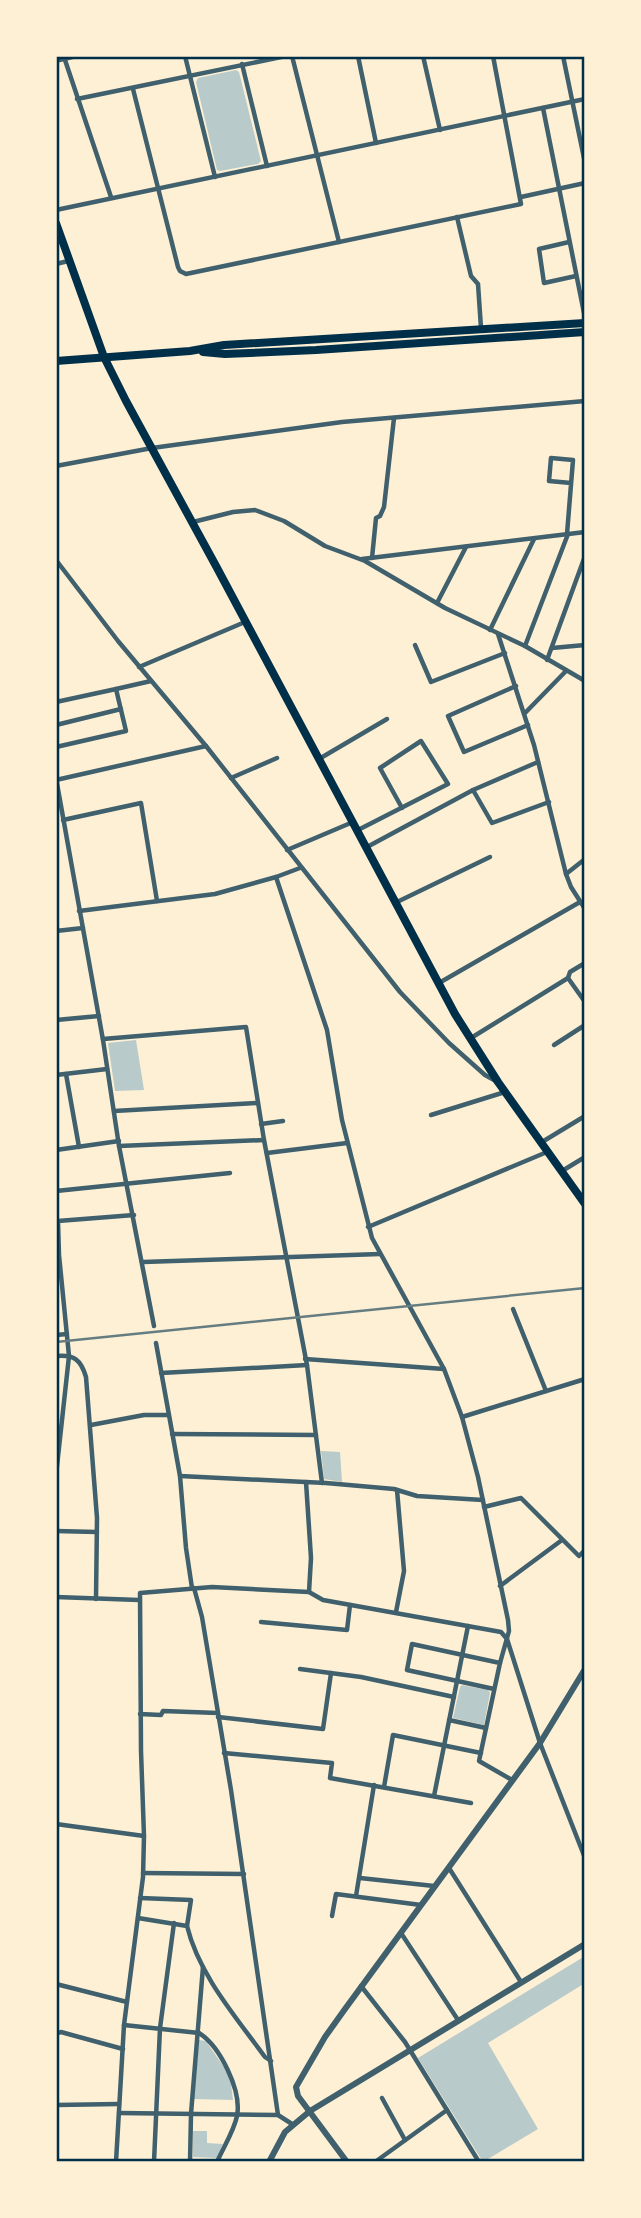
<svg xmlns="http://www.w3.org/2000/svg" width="641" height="2218" font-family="'Sofia Sans Condensed',sans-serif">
	<rect width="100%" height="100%" fill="#fdf0d5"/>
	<g fill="#b9caca">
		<polygon points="236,70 239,72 261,161 258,164 220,171 217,170 196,82 198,78"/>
		<polygon points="136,1040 144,1090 115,1091 108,1043"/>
		<polygon points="321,1451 340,1452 342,1482 324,1479"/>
		<polygon points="462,1685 488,1690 490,1693 484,1725 453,1718 460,1687"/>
		<polygon points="585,1956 585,1983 488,2043 538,2129 483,2162 418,2058"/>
		<polygon points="199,2040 206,2041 230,2076 233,2100 194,2099"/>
		<polygon points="193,2131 207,2131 207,2143 223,2144 217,2158 193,2157"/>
	</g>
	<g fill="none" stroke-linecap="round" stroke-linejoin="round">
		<g stroke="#3f606c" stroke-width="4.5">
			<polyline points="185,56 215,177"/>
			<polyline points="292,56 339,242"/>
			<polyline points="358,56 376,143"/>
			<polyline points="423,56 440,130"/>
			<polyline points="563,56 585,163"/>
			<polyline points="64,57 111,197"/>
			<polyline points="242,64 267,166"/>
			<polyline points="133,89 178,267 180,271 186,274 521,204 493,56"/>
			<polyline points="77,99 286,56"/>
			<polyline points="543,108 585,318"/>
			<polyline points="521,197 585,183"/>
			<polyline points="56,210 585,99"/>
			<polyline points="457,217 471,276 478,284 481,328"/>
			<polyline points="569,242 539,249 544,283 576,276"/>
			<polyline points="56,264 68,261"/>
			<polyline points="56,466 152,448 342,422 585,401"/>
			<polyline points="193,522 233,512 255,510 284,521 325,546 365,561 445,608 525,646 585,681"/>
			<polyline points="567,534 573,460 551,458 549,481 571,483"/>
			<polyline points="372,558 376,518 380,516 384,507 394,418"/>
			<polyline points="362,559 585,532"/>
			<polyline points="56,560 118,641 206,746 400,992 449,1043 485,1075 494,1080"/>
			<polyline points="437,603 466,547"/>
			<polyline points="490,630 534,539"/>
			<polyline points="498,634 534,745 566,874 571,887 585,909"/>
			<polyline points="415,645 431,682 505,653"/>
			<polyline points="525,646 568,534"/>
			<polyline points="552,648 585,645"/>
			<polyline points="547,660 585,556"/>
			<polyline points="139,667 245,622"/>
			<polyline points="516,686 448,716 464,752 528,725"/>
			<polyline points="116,689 151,681"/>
			<polyline points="56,702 116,689 126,731 56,747"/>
			<polyline points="525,713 566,671"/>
			<polyline points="56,725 121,709"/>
			<polyline points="319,759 387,719"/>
			<polyline points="56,778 103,1040 119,1146 154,1326"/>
			<polyline points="231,778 277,758"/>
			<polyline points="56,780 206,746"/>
			<polyline points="473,790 492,823 549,802"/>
			<polyline points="63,820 141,803 157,901"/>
			<polyline points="358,830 448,784 421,741 380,768 402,808"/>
			<polyline points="367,847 473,790 538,762"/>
			<polyline points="287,850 353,822"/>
			<polyline points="566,874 585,859"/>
			<polyline points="276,877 327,1030 342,1120 372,1238 444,1369 462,1417 478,1477 508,1620 509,1631 500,1663"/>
			<polyline points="397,902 490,857"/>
			<polyline points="79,911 215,894 276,877 300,868"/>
			<polyline points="56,931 83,928"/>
			<polyline points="585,963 570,972 568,978 585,1002"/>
			<polyline points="439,983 580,902"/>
			<polyline points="56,1020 99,1016"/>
			<polyline points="471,1038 568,978"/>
			<polyline points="103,1039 246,1027 264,1140 307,1365 322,1483"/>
			<polyline points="554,1045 585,1025"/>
			<polyline points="66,1074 79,1147"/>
			<polyline points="56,1075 107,1069"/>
			<polyline points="114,1111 258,1103"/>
			<polyline points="431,1115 505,1092"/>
			<polyline points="261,1124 283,1121"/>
			<polyline points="542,1142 585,1116"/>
			<polyline points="119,1146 264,1140"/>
			<polyline points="56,1150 119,1141"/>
			<polyline points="267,1153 347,1143"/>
			<polyline points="562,1171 585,1157"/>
			<polyline points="56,1191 230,1173"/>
			<polyline points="368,1227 547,1152"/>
			<polyline points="143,1262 380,1254"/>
			<polyline points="513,1309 546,1391"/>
			<polyline points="56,1335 67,1334"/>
			<polyline points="156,1343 180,1476 186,1548 192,1588"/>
			<path d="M56 1356C74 1354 81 1360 86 1377L97 1518 96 1599"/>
			<polyline points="305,1359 444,1369"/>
			<polyline points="161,1373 307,1365"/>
			<polyline points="462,1417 585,1379"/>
			<polyline points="91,1425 144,1415 168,1415"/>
			<polyline points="172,1434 316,1435"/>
			<polyline points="56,1475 69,1356 59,1255 58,1221 134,1215"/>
			<polyline points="180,1476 326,1483 394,1489 417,1496 483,1500"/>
			<polyline points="306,1482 311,1558 309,1592"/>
			<polyline points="484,1507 521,1498 579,1556 585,1550"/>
			<polyline points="56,1531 97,1532"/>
			<polyline points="500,1586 562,1540"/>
			<polyline points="194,1588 202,1617 231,1790 278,2115"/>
			<polyline points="56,1597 139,1600"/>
			<polyline points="396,1612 404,1571 397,1490"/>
			<polyline points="261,1622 347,1630 350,1605"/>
			<polyline points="300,1669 361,1677 454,1697"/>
			<polyline points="494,1689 407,1670 412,1644 500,1663 479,1761 512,1780"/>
			<polyline points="140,1714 161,1715 163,1711 218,1713"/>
			<polyline points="218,1717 323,1729 331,1673"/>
			<polyline points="449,1720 486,1728"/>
			<polyline points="224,1753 332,1763 330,1778 471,1803"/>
			<polyline points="384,1787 393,1735 481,1753"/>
			<polyline points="434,1796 468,1626"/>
			<polyline points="56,1824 144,1836"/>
			<polyline points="449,1868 521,1982"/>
			<polyline points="143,1873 244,1874"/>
			<polyline points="360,1878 434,1886"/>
			<polyline points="356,1896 374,1785"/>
			<polyline points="140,1898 191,1900 187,1926"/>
			<polyline points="332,1916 336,1894 421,1905"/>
			<path d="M138 1918 187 1926C199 1975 236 2017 265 2057L271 2061"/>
			<polyline points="401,1933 458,2020"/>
			<polyline points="56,1984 127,2002"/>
			<polyline points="361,1986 405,2042 479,2162"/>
			<path d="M124 2025 199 2033C220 2046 242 2091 237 2116 234 2131 223 2148 217 2162"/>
			<polyline points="56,2034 61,2032 123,2049"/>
			<polyline points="382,2098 405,2140"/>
			<polyline points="56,2105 119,2104"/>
			<polyline points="119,2113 278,2115 292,2124"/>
			<polyline points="116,2162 124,2025 143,1877 144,1836 141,1751 140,1593 212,1587 309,1592 323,1600 501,1632 507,1639 540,1743 585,1858"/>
			<polyline points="154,2162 160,2028 174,1923"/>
			<polyline points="190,2162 191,2114 203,1967"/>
			<polyline points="375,2162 447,2110"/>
		</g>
		<g stroke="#3f606c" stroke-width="6">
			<polyline points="56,60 73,56"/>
			<polyline points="269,2162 285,2132 310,2111 585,1944"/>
			<polyline points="347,2162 298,2096 296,2087 325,2037 345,2009 540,1743 585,1669"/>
		</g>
		<polyline stroke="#003049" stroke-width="8" points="56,223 104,357 126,401 216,566 455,1014 498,1082 585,1204"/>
		<g stroke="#003049" stroke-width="8">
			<polyline points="203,352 225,354 316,350 585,332"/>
			<polyline points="56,361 190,351 224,345 585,323"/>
		</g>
		<polyline stroke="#657d81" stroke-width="2.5" points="56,1342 585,1288"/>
	</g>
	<rect width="641" height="2218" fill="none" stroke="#fdf0d5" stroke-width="116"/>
	<rect x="58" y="58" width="525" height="2102" fill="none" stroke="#003049" stroke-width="2.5"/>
</svg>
